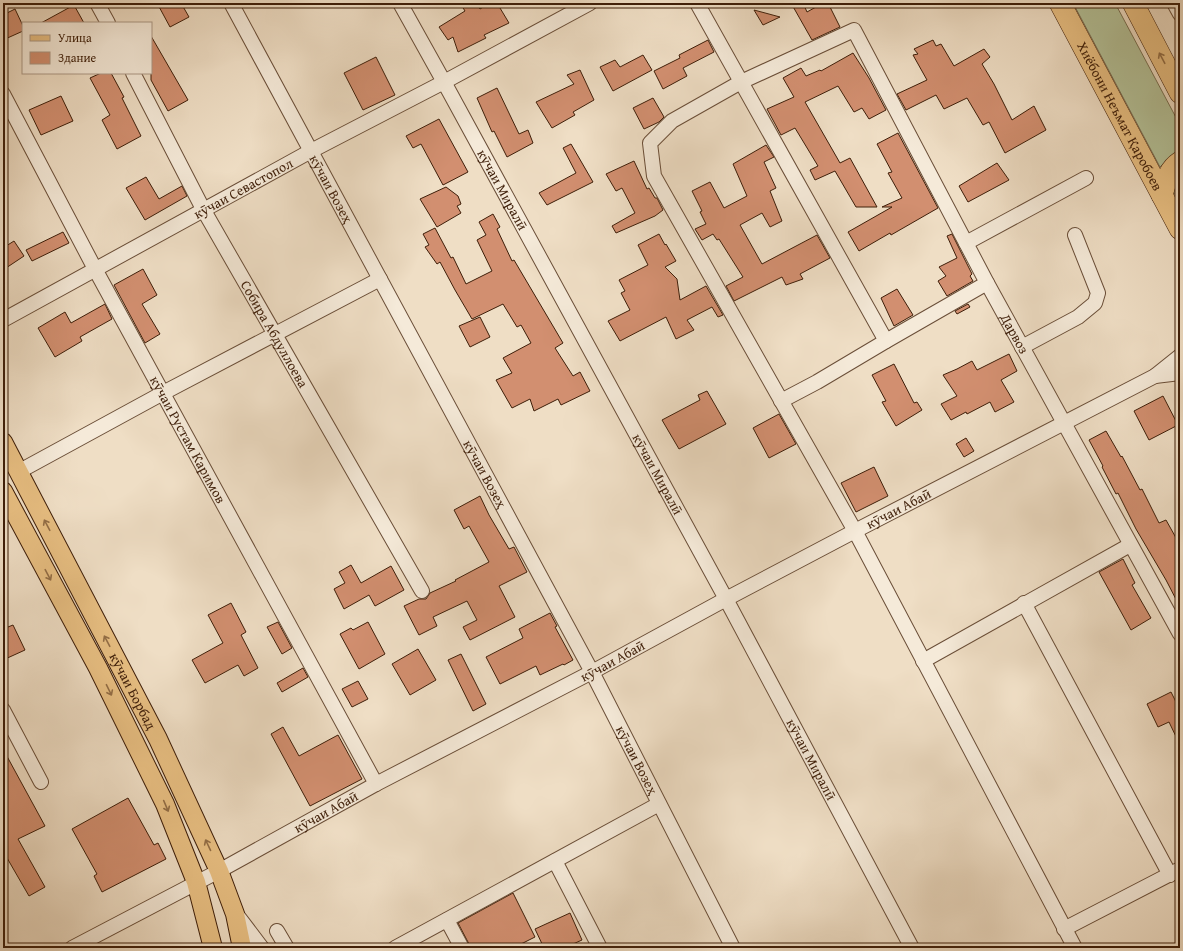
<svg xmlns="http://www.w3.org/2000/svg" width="1183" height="951" font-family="'Gentium Book Plus',serif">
	<rect width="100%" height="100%" fill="#efdec5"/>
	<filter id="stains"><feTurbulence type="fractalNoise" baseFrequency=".005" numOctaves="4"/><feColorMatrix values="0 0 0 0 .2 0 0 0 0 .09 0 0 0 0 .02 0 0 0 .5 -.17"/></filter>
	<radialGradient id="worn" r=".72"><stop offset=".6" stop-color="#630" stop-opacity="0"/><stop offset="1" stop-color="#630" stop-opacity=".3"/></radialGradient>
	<g fill="#b4c299" stroke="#797051">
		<polygon points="1073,3 1115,3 1180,125 1180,152 1170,157 1160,167"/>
		<polygon points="1180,179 1180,204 1173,191 1177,181"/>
	</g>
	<g fill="#d28f70" stroke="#3e1e09">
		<polygon points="157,3 181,3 189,17 170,27"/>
		<polygon points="460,3 476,3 480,9 490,3 497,3 509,23 484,35 486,38 458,52 453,37 448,40 439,27 465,11"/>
		<polygon points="791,3 803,3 807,12 823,3 828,3 840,27 812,40"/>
		<polygon points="74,5 84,23 41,23"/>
		<polygon points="15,9 23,26 23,31 3,40 3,15"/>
		<polygon points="754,10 780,17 763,25"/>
		<polygon points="151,36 188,100 168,111 151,80"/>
		<polygon points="708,40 714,52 683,68 687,76 663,89 654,71 680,58 679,55"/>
		<polygon points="933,40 936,46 941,44 954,66 984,49 990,57 982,64 994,84 1012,120 1034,106 1046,130 1005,153 989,122 983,125 967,98 944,109 936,95 906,110 897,94 927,80 913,55 918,54 914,49"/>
		<polygon points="853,53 869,78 886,110 869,119 862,108 854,112 838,86 805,102 840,163 850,158 877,207 856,207 835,171 815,180 810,170 818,166 795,128 781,135 767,109 794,97 783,78 801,68 806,76 820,70 821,71"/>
		<polygon points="643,55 652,70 613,91 600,67 615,60 620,67"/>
		<polygon points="376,57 395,95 363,110 344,73"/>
		<polygon points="580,70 594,100 573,112 575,115 552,128 536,102 574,84 567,75"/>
		<polygon points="101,73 111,73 124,97 122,98 141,136 117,149 102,120 110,115 90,78"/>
		<polygon points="497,88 519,134 528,130 533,143 507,157 494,131 492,132 477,98"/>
		<polygon points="61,96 73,121 41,135 29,110"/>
		<polygon points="653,98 664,117 659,122 644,129 633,108"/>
		<polygon points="439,119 468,172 443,185 421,144 413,148 406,136"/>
		<polygon points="898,133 938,208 891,235 890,233 859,251 848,232 892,207 882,207 902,198 888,173 892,172 877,144"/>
		<polygon points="571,144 593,182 547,205 539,193 576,173 563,148"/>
		<polygon points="766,145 774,157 764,162 776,188 770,191 782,221 770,227 762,213 740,225 762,264 817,235 830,258 800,274 803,279 786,285 782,277 734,301 726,286 743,277 719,239 717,240 713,234 702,240 695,229 706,224 700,212 702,211 692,191 710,182 724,208 747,196 733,164"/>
		<polygon points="634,161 647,189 649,188 655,198 657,198 663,210 655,216 616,233 612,226 635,213 622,188 616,191 606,174"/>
		<polygon points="997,163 1009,180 968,202 959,186"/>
		<polygon points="146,177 159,199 182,186 187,196 145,220 126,188"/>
		<polygon points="446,187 458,196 461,204 457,206 461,213 437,227 420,199"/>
		<polygon points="493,214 500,227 497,229 512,261 514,260 563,343 555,348 573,376 580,372 590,391 561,405 558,399 534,411 530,399 512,408 496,380 512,373 503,358 531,343 521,325 517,327 503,304 472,319 455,290 440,262 437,264 425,247 429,245 423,234 435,228 451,258 453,257 466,284 492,271 477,240 486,235 479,222"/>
		<polygon points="63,232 69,243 32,261 26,250"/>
		<polygon points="659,234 665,245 666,244 676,261 665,267 677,279 680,300 706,286 723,315 718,317 712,307 687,320 694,330 676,339 666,317 620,341 608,321 630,310 621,293 625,291 619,280 648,265 638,245"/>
		<polygon points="952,234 972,274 970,276 973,281 947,296 938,281 946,276 939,267 957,258 947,236"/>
		<polygon points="14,241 24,256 3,270 3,248"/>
		<polygon points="143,269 157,295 142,304 160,334 145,343 114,285"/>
		<polygon points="897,289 913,315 894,326 881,298"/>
		<polygon points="105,304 112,319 80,337 82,341 55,357 38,328 65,312 71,323"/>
		<polygon points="968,304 970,307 957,314 955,311"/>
		<polygon points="480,317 490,337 470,347 459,326"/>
		<polygon points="1009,354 1017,371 1001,380 1014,402 995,412 990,402 967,414 966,412 951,420 941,404 957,396 943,375 957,369 972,361 977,370"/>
		<polygon points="894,364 914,403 917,402 922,410 896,426 882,402 886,401 872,375"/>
		<polygon points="707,391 726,424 679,449 662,420 700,400 698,395"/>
		<polygon points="1163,396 1178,425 1149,440 1134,411"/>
		<polygon points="779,414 796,444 769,458 753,428"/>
		<polygon points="1106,431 1121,457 1122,456 1140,490 1142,489 1159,523 1166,520 1180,545 1180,607 1166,580 1136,529 1118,493 1116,494 1102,467 1103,466 1089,440"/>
		<polygon points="966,438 974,451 964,457 956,444"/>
		<polygon points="874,467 888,496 856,512 841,483"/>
		<polygon points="480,496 489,515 509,549 514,547 527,572 499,586 515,617 470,640 463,627 477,620 467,601 433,617 437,626 419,635 404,606 419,599 426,599 430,593 456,581 455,580 489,562 488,560 469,526 464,529 454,510"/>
		<polygon points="1123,559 1135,583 1132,585 1151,618 1131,630 1099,572"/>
		<polygon points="351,565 361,583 391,566 404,590 375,606 369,595 344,609 334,589 345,583 339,572"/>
		<polygon points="231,603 246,632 241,635 258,668 244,676 238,665 205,683 192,660 223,643 208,615"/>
		<polygon points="550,613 557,626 555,627 573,660 564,665 563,664 540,675 536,666 500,684 486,657 523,638 519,629"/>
		<polygon points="278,622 292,648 282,654 267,627"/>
		<polygon points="368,622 385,654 359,669 340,634 351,628 353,630"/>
		<polygon points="13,625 25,650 3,660 3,629"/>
		<polygon points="418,649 436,680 410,695 392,664"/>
		<polygon points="461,654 486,704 473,711 448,660"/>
		<polygon points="303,668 308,677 282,692 277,683"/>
		<polygon points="358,681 368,699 352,707 342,689"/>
		<polygon points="1171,692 1180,710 1180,745 1169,722 1158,727 1147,704"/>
		<polygon points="283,727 299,756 338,735 362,779 310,806 271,734"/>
		<polygon points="3,749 45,826 18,839 45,887 29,896 3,851"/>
		<polygon points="128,798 154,845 158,843 166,859 102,892 94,876 97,874 72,829"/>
		<polygon points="513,893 535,937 513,948 470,948 469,944 458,923"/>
		<polygon points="570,913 582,940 564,948 544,948 535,929"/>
	</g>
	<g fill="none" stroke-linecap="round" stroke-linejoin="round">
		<defs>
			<g id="minor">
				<polyline points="97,3 108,23"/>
				<path id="s1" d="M231 3 592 672 733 948"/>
				<path id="s2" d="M400 3 444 82 726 599 912 948"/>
				<polyline points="697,3 886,341"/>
				<polyline points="1174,3 1180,14"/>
				<path id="s3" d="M133 73 203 209 422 591"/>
				<path id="s4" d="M3 94 95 269 376 784"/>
				<polyline points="966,243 1086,178"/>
				<path id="s5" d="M3 320 311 151 444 82 590 3"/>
				<polyline points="1022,347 1078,317 1095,303 1098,293 1075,235"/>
				<polyline points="1155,376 1180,373"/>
				<polyline points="781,401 817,382 886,341 987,283"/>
				<polyline points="18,472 163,393 380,279"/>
				<polyline points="1024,603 1170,875"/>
				<polyline points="923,661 1130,545"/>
				<polyline points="3,710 41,782"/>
				<polyline points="555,861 600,948"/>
				<polyline points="237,915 262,948"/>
				<polyline points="447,920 462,948"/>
				<polyline points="1064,929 1180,869"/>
				<polyline points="277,931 287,948"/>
				<path id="s6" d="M72 948 219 871 376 784 592 672 726 599 855 531 1155 376 1180 356"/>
				<polyline points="395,948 659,804"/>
				<path id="s7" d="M1075 948 855 531 654 176 650 143 672 121 741 82 854 30 987 283 1180 634"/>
			</g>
			<g id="major">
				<path id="s8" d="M3 442 158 739 219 871 235 914 242 948"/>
				<polyline points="3,491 98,668 165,804 196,882 213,948"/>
			</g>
			<g id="highway">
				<path id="s9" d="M1060 3 1180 229"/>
				<polyline points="1133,3 1180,93"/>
				<path d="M1162 195C1166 182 1168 170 1180 162"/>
			</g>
		</defs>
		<use href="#minor" stroke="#6a4e38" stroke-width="16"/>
		<use href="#major" stroke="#3e1e09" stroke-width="20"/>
		<use href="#highway" stroke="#3e1e09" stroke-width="22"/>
		<use href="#minor" stroke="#f5ead9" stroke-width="14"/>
		<use href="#major" stroke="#e8bf82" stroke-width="18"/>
		<use href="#highway" stroke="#e8bf82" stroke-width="21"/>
	</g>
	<defs><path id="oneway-shaft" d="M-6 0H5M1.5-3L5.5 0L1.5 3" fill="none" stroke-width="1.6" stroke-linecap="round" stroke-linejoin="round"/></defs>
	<g stroke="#936e46">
		<use href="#oneway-shaft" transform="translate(1162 58) rotate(-118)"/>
		<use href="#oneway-shaft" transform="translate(47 525) rotate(-118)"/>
		<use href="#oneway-shaft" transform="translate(48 575) rotate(62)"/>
		<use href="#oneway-shaft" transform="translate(107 641) rotate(-118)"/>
		<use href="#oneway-shaft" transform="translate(109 690) rotate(64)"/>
		<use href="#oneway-shaft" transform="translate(166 806) rotate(67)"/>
		<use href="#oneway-shaft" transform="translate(208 845) rotate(-115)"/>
	</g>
	<g text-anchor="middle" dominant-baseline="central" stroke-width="3" stroke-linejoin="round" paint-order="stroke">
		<g font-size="14" fill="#3e1e09" stroke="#f5ead9">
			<text stroke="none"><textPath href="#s9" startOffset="128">Хиёбони Неъмат Қаробоев</textPath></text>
			<text stroke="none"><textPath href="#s5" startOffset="274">кӯчаи Севастопол</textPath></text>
			<text stroke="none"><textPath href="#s1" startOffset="211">кӯчаи Возеҳ</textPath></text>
			<text stroke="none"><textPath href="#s2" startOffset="213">кӯчаи Миралӣ</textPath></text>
			<text stroke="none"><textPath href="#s7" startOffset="1491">Дарвоз</textPath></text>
			<text stroke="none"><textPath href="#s3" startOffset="297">Собира Абдуллоева</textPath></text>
			<text stroke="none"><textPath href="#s4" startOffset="392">кӯчаи Рустам Каримов</textPath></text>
			<text stroke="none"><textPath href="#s1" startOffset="535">кӯчаи Возеҳ</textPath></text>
			<text stroke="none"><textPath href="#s2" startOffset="537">кӯчаи Миралӣ</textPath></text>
			<text stroke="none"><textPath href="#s6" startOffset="936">кӯчаи Абаӣ</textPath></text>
			<text stroke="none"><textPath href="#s6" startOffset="612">кӯчаи Абаӣ</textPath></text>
			<text stroke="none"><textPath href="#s8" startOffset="281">кӯчаи Борбад</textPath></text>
			<text stroke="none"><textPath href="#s1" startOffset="859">кӯчаи Возеҳ</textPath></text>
			<text stroke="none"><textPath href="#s2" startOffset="861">кӯчаи Миралӣ</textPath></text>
			<text stroke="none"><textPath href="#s6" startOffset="288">кӯчаи Абаӣ</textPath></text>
		</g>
	</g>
	<rect width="1183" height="951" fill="none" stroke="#efdec5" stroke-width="16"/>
	<rect x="4" y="4" width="1175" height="943" fill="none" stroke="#3e1e09" stroke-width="2"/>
	<rect x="8" y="8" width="1167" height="935" fill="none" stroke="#3e1e09"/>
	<rect x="22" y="22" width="130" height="52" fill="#f5ead9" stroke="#ac9886"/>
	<rect x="30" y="35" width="20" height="6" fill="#e8bf82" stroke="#ac9886"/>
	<text x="58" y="42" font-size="12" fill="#3e1e09">Улица</text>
	<rect x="30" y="52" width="20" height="12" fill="#d28f70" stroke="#ac9886"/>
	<text x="58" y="62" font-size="12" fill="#3e1e09">Здание</text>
	<rect width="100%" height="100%" filter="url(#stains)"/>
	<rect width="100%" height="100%" fill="url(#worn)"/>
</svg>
